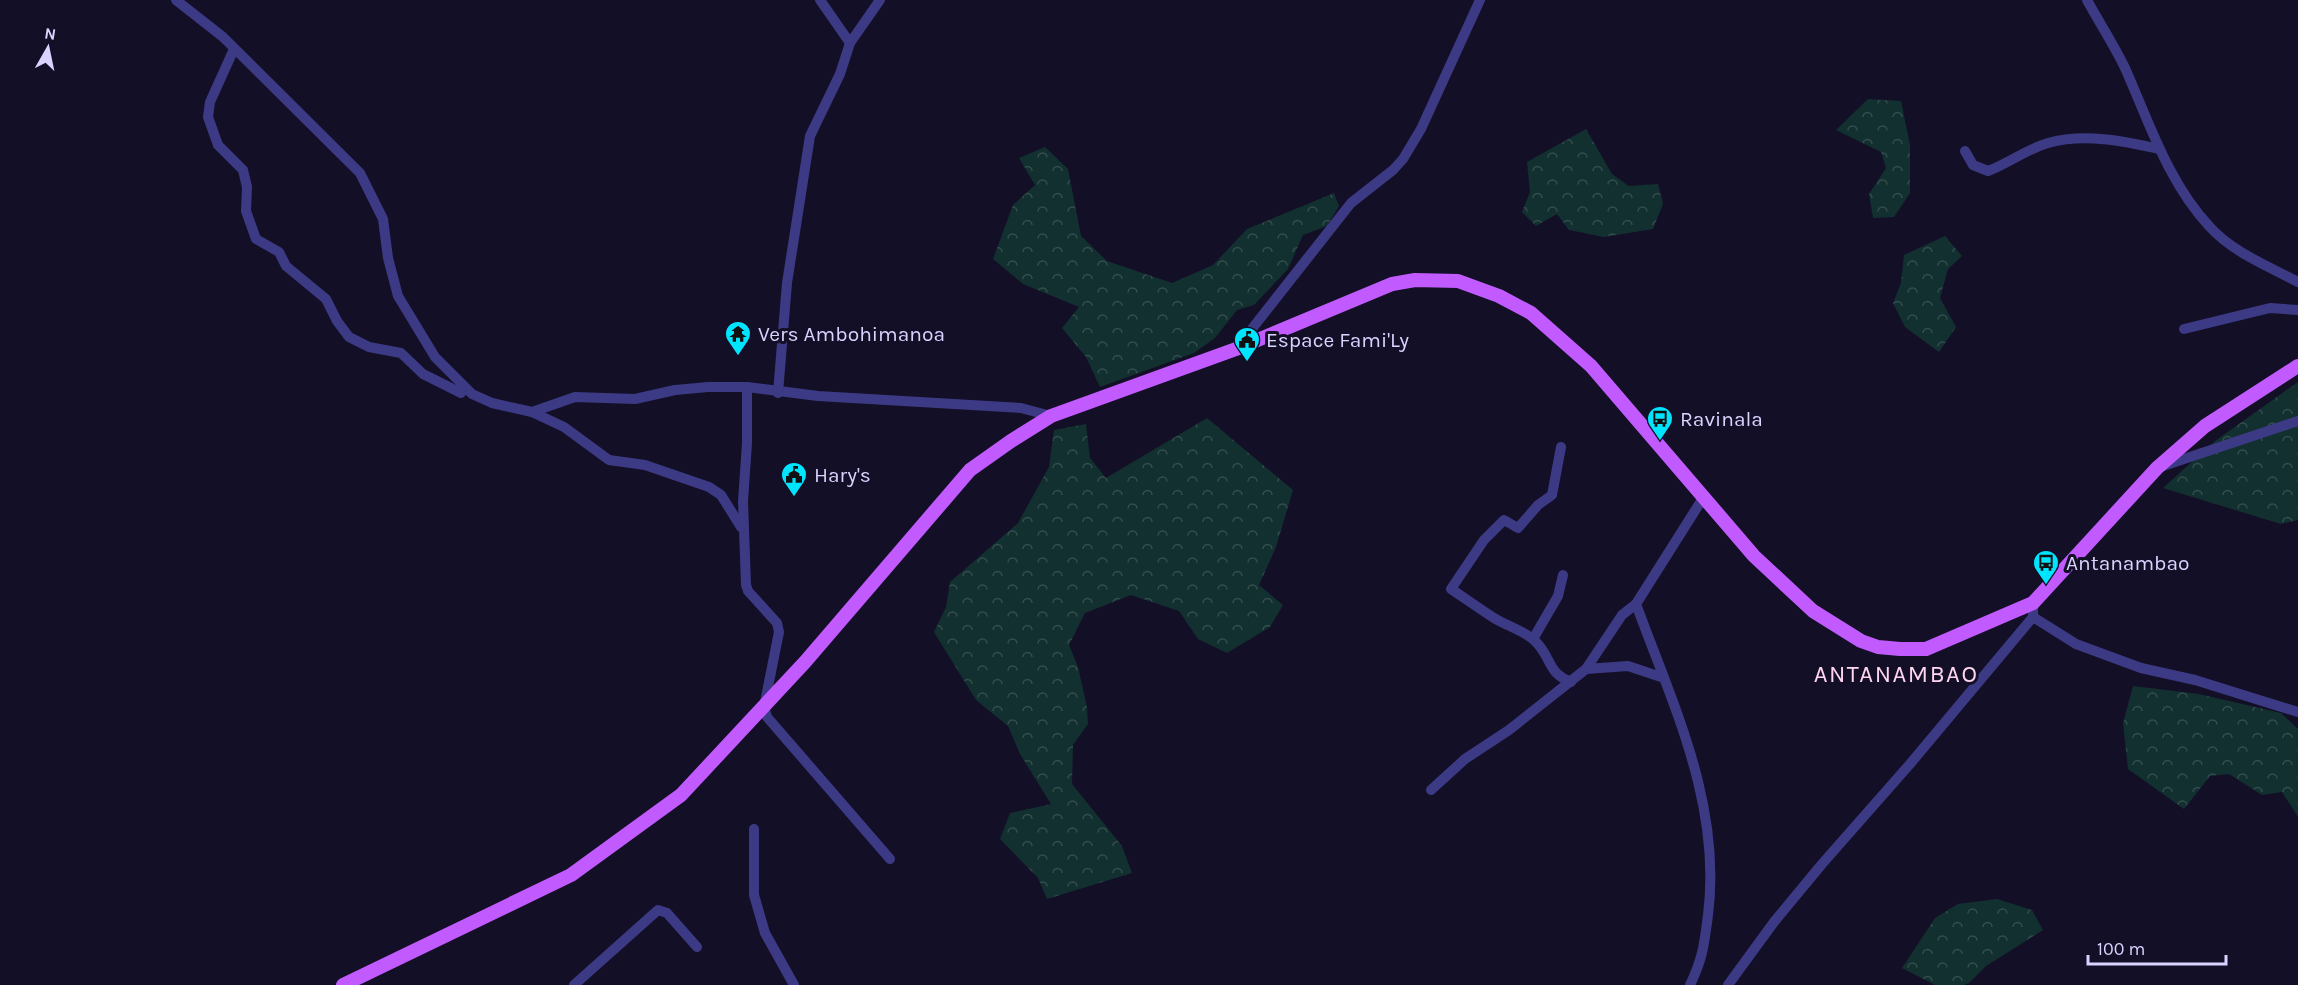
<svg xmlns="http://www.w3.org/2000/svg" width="2298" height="985" font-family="Karla,sans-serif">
	<defs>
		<pattern id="forest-crowns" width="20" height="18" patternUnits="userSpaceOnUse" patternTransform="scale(1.5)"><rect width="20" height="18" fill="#12302f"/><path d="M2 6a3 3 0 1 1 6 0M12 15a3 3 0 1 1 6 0" fill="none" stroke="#344d4e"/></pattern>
	</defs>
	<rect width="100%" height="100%" fill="#130f26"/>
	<g fill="url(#forest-crowns)">
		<polygon points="1868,99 1901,101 1910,145 1910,193 1894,217 1873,218 1869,194 1886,168 1881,152 1836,130"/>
		<polygon points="1586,129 1612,174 1629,186 1658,184 1663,204 1653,229 1604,237 1569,230 1557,214 1536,226 1522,212 1530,192 1527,162"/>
		<polygon points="1045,147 1068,169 1081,236 1107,261 1172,283 1213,265 1247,229 1334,193 1339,206 1327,226 1303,235 1288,269 1254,305 1237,310 1215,338 1194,353 1100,387 1086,357 1062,328 1079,307 1023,284 993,259 1013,205 1035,185 1019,158"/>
		<polygon points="1945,236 1962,256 1948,269 1940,298 1956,327 1939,352 1905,327 1893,303 1901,283 1904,255"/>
		<polygon points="2298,382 2298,520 2281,524 2163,488 2215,441"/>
		<polygon points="1207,418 1293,490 1276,547 1259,585 1283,605 1270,627 1227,653 1198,639 1179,611 1131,595 1085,613 1069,645 1078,667 1087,707 1088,724 1073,745 1072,784 1122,846 1132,873 1047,899 1038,878 1000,839 1010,813 1051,804 1020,754 1008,726 976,700 934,632 946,607 950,582 1018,523 1049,467 1054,430 1086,424 1090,458 1106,478"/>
		<polygon points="2133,686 2199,694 2281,713 2298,729 2298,817 2282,792 2262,795 2229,774 2210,776 2184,809 2128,769 2123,723"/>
		<polygon points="1997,899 2032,910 2043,930 1986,966 1969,983 1964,985 1935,985 1902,968 1935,918 1958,904"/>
	</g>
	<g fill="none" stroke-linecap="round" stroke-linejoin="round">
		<g stroke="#3d3a85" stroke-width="10">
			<polyline points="176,0 223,37 360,173 383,219 388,258 398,296 435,357 472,394 492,403 532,412 575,397 635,399 675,390 708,387 747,387 818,396 1021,408 1051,416"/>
			<polyline points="820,0 850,43"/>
			<path d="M2087 0C2099 22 2114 45 2125 68 2149 122 2168 182 2209 226 2232 252 2268 266 2298 282"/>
			<polyline points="234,49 210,102 208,117 218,145 243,170 247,187 246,211 256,239 279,252 286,266 326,299 337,321 349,337 369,347 401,353 423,374 461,393"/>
			<path d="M1965 151 1973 165 1988 171C2009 163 2027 149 2048 143 2084 133 2124 141 2159 149"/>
			<polyline points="2184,329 2270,308 2298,310"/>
			<polyline points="1236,349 1351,203 1393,170 1403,159 1421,129 1480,0"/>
			<polyline points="747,387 747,443 743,501 746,585 748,591 777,623 779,632 764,707 767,717 890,859"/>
			<polyline points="778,393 787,283 810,136 840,74 850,43 880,0"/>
			<polyline points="532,412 564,427 609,460 645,465 709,487 721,495 741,527"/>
			<path d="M1561 447 1552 495 1538 505 1518 528 1504 520 1484 540 1451 589C1466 599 1480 609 1494 618 1507 626 1525 631 1535 641 1552 657 1546 672 1571 682"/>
			<polyline points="2163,466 2298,421"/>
			<polyline points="2033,617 2076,644 2141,668 2195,680 2298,712"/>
			<polyline points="1533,639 1558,596 1563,575"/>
			<polyline points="1586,669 1628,666 1664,678"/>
			<polyline points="1431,790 1465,759 1509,730 1586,669 1622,615 1636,604"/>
			<polyline points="754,829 754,895 765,933 794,985"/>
			<polyline points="574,985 658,910 667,913 697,947"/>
			<path d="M1690 985C1703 958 1704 945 1708 915 1722 805 1673 705 1636 604L1703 498"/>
			<polyline points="1728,985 1774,922 1822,864 1910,764 2033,617 2033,603"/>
		</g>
		<polyline stroke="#c25bff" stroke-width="14" points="343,985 571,875 681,795 805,662 970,470 1011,441 1051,416 1236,349 1392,284 1415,280 1458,281 1499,296 1531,313 1591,366 1754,556 1813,611 1861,641 1878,647 1900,649 1926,649 2033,603 2157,468 2205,426 2298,366"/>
	</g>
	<defs>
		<symbol id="temple-pin" viewBox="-11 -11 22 30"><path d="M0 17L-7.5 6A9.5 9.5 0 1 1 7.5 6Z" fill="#00e5ff" stroke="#130f26"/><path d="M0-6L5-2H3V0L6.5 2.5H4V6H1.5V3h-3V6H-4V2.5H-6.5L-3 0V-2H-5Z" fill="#111"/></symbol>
		<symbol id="civic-pin" viewBox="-11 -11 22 30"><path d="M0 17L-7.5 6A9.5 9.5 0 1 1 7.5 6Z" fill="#00e5ff" stroke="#130f26"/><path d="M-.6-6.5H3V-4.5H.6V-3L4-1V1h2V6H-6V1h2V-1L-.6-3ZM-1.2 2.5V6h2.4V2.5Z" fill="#111"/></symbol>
		<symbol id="bus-pin" viewBox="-11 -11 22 30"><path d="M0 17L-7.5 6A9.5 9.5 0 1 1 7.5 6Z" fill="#00e5ff" stroke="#130f26"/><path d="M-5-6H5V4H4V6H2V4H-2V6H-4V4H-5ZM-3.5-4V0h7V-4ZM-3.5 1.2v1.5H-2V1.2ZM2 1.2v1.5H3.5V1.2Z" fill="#111"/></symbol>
	</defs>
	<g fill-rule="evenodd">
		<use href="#temple-pin" x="723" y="319" width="30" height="40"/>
		<use href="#civic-pin" x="1232" y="325" width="30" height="40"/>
		<use href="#bus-pin" x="1645" y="404" width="30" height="40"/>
		<use href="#civic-pin" x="779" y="460" width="30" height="40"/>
		<use href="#bus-pin" x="2031" y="548" width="30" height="40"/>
	</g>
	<g text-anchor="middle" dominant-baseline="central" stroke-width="6" stroke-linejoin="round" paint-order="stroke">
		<g font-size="21" fill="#d9d4ff" stroke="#130f26" text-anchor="start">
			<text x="758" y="334">Vers Ambohimanoa</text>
			<text x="1266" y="340">Espace Fami'Ly</text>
			<text x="1680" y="419">Ravinala</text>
			<text x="814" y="475">Hary's</text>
			<text x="2066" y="563">Antanambao</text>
		</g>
		<g font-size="24" letter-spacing="1.5" fill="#ffd6f0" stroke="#130f26">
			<text x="1896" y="674">ANTANAMBAO</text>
		</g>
	</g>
	<g transform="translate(48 48) rotate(9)" stroke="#130f26" stroke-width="4.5" paint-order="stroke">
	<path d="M0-4.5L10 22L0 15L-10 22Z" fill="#d9d4ff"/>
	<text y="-9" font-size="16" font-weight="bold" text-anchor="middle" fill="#d9d4ff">N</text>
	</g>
	<path d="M2088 955v9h138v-9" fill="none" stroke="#d9d4ff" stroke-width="3"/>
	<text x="2097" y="955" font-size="18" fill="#d9d4ff" stroke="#130f26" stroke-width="4.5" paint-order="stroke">100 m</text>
</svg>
